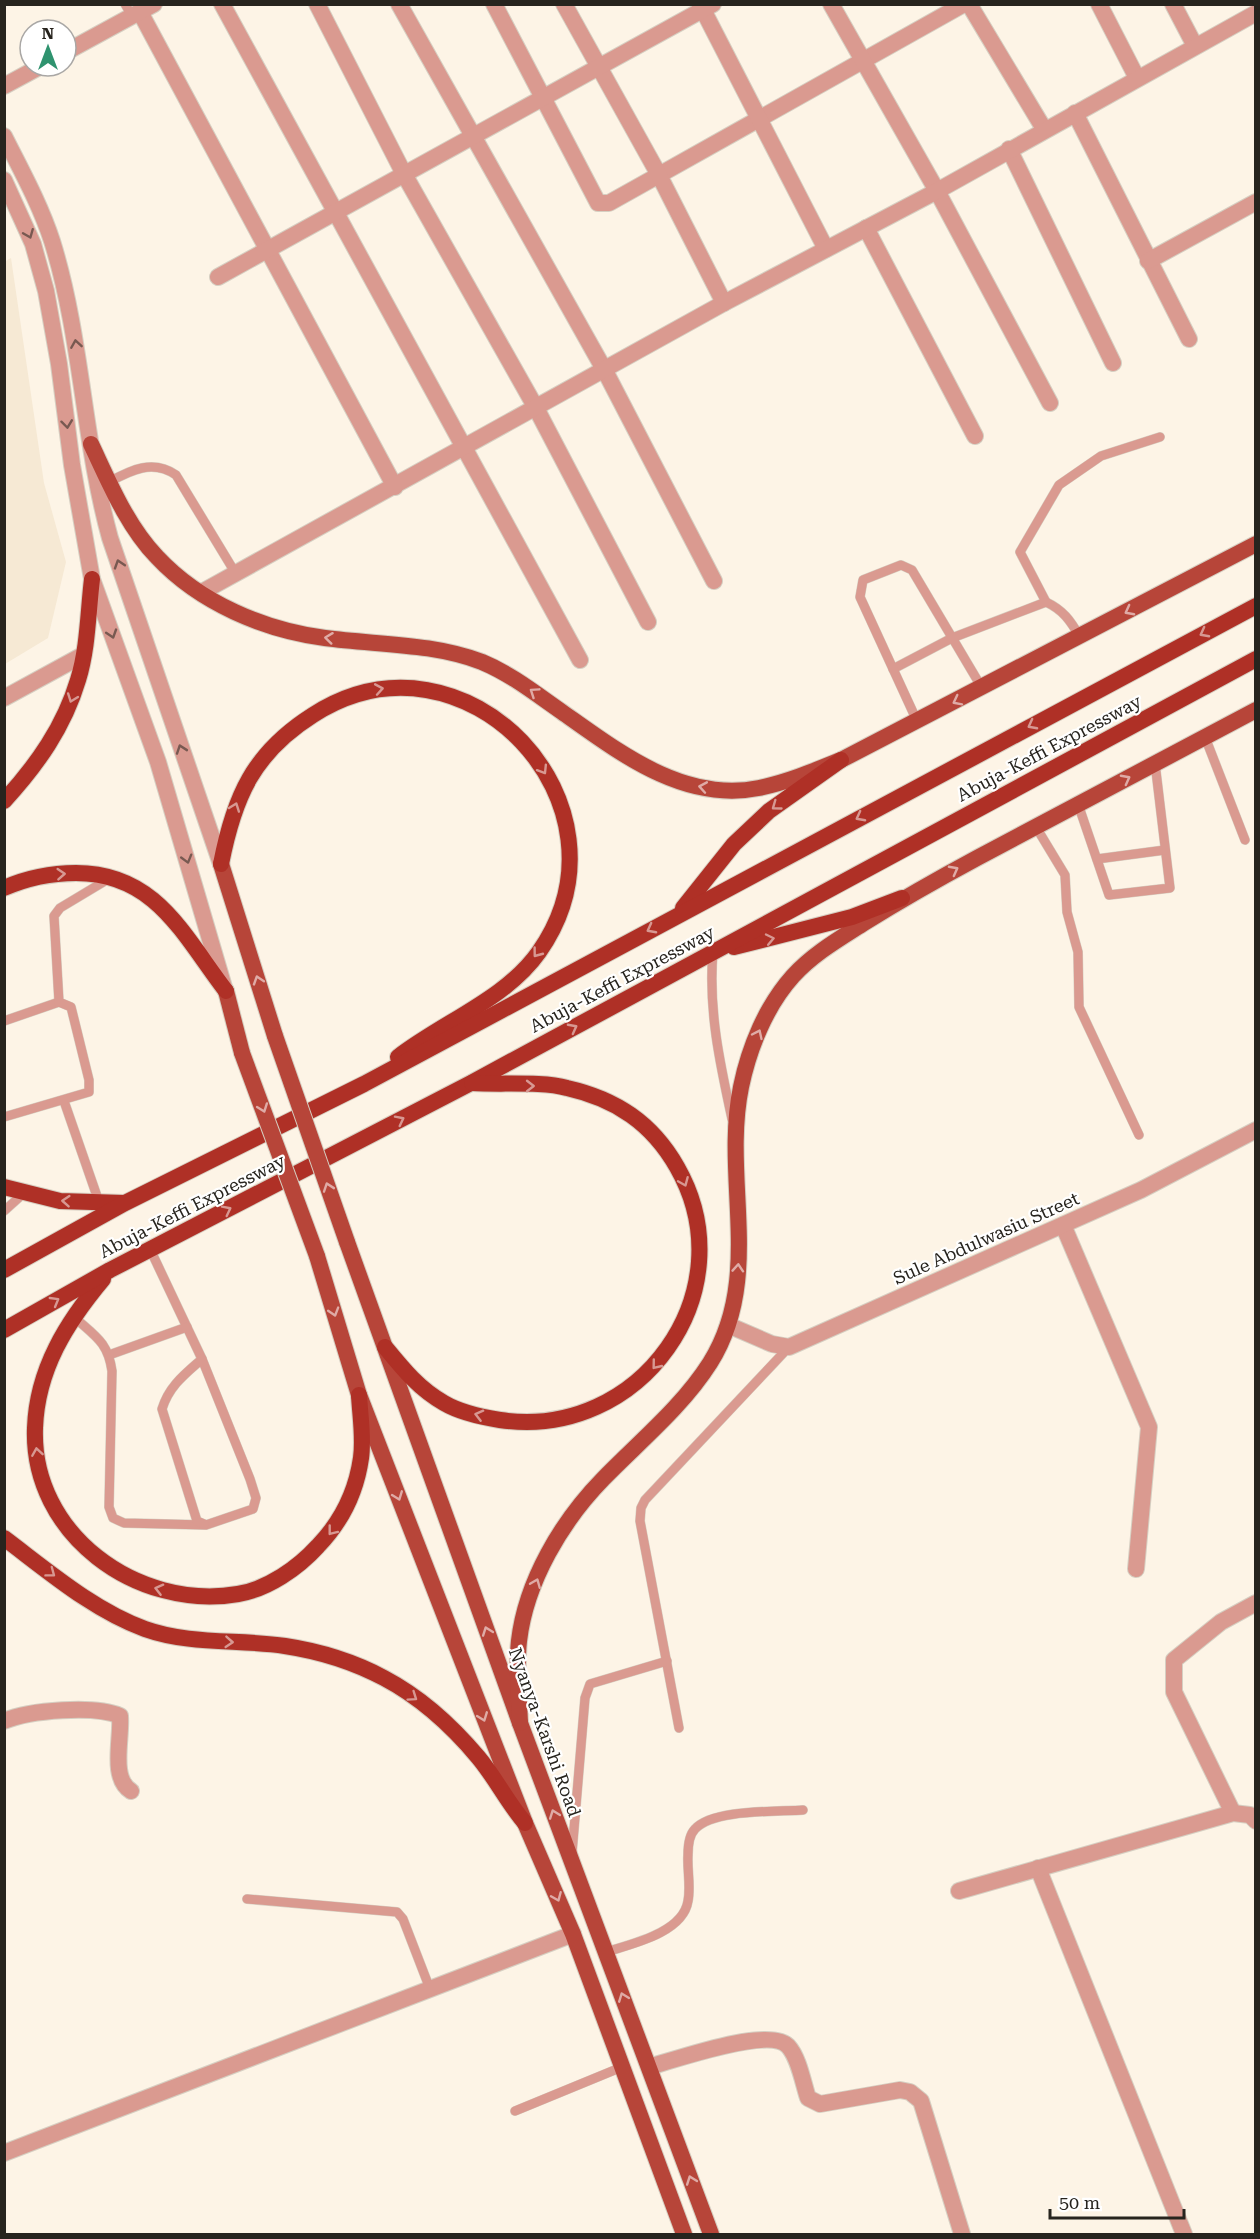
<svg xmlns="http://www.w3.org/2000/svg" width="1260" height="2239" font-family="'Roboto Serif',serif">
	<rect width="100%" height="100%" fill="#fdf4e6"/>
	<polygon fill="#f6e9d4" points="11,258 44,483 66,562 48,638 5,664 4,262"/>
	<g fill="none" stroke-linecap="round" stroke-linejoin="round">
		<defs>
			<g id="service">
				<polyline points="125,4 132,16"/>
				<path d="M109 482C131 470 153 459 176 475L236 574"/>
				<polyline points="1046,602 1020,552 1059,485 1101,456 1160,437"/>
				<path d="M893 669 952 638 1046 602C1063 610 1070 620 1080 637"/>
				<polyline points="917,721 860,597 863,580 901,565 912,570 982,688"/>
				<polyline points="1205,737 1245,840"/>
				<polyline points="1078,804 1109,895 1170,888 1155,763"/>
				<polyline points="1036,827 1065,875 1067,912 1078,952 1079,1007 1139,1135"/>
				<polyline points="1097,859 1165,850"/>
				<path d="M713 952C708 1009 720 1064 732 1119"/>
				<polyline points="4,1021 59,1002"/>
				<polyline points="64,1101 99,1202"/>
				<polyline points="4,1117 89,1092 89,1080 71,1007 59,1002 54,916 60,908 110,878"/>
				<polyline points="4,1211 24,1193"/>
				<path d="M74 1317C95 1336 108 1342 112 1371L109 1507 113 1518 124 1523 206 1525 253 1509 256 1498 250 1479 202 1359 150 1249"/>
				<polyline points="109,1355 187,1327"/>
				<path d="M202 1359C185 1374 169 1386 162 1409L197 1521 204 1524"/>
				<polyline points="679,1728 640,1521 641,1508 645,1500 789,1347"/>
				<polyline points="572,1853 585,1698 590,1684 667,1661"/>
				<polyline points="247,1899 397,1912 403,1919 430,1989"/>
				<path d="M606 1952C631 1944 683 1933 688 1901 691 1886 687 1870 688 1855 688 1847 689 1835 695 1829 713 1809 776 1812 803 1810"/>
				<polyline points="515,2111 622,2067"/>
			</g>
			<g id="minor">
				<polyline points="222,4 580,660"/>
				<polyline points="317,4 404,174 536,408 648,622"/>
				<polyline points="399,4 605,371 714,581"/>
				<polyline points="494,4 598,203 609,203 659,175 964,4"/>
				<polyline points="564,4 659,175 724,303"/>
				<polyline points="700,4 826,249"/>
				<polyline points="831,4 937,191 1050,403"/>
				<polyline points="969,4 1044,129"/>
				<polyline points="1099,4 1137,78"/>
				<polyline points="1173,4 1195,46"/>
				<polyline points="140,12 395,487"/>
				<polyline points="66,52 154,4"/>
				<polyline points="4,86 41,66"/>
				<polyline points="1075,113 1189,339"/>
				<polyline points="1009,149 1113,363"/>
				<polyline points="866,228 975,436"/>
				<polyline points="1148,261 1256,202"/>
				<polyline points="218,277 713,4"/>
				<polyline points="202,592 724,303 937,191 1256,13"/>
				<polyline points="4,698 83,655"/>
				<polyline points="1063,1225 1149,1427 1136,1569"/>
				<polyline points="728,1325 772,1344 789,1347 1141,1190 1256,1130"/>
				<path d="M4 1721C30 1710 95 1705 120 1716 122 1739 110 1778 131 1791"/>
				<polyline points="1233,1813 1174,1692 1174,1660 1221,1622 1256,1603"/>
				<polyline points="1038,1868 1184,2234"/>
				<polyline points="959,1891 1233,1813 1250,1815 1256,1821"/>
				<path d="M649 2067C675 2060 769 2026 788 2046 799 2058 803 2083 808 2098L820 2104 900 2090 910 2092 921 2101 962 2234"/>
				<polyline points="4,2153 573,1934"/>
			</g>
			<g id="tertiary">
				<path d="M4 136C21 170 40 204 52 241 82 337 83 440 110 538L221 864"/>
				<polyline points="4,180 33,244 46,291 59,364 72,465 92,579 158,762 224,987"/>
			</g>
			<g id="primary">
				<path d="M91 444C109 482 127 526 157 557 200 603 264 630 325 638 378 645 432 643 482 662 511 674 536 694 562 712 620 753 684 803 759 788 788 782 814 771 841 760L1256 544"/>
				<polyline points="221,864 275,1036"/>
				<polyline points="226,991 242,1053"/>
				<polyline points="347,1242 520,1723 711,2234"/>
				<polyline points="317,1256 359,1395 525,1823 573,1934 684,2234"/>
				<path d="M520 1723C519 1696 516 1667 519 1641 526 1581 562 1521 603 1479 640 1441 682 1407 710 1363 764 1277 722 1179 741 1087 749 1048 766 1006 793 976 813 954 839 939 864 923 901 900 938 879 977 858 1070 809 1163 759 1256 710"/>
			</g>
			<g id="trunk">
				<path d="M4 801C37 765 64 727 78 680 88 648 88 612 92 579"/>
				<path d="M221 864C234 797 253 753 313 715 465 617 642 805 539 952 506 999 443 1022 398 1057"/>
				<path d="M4 888C27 878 50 873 76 873 156 873 183 935 226 991"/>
				<polyline points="683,908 734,844 769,811 841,760"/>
				<polyline points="734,947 852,917 902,898"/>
				<polyline points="4,1187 60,1201 124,1203"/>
				<polyline points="4,1270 125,1203 364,1084 1256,606"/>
				<path d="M103 1279C67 1322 37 1369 35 1428 31 1534 137 1611 238 1594 268 1589 298 1568 318 1546 342 1521 356 1493 361 1458 364 1438 360 1415 359 1395"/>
				<polyline points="4,1330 110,1270 471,1083 1256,659"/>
				<path d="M385 1347C403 1369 419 1389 444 1403 461 1413 481 1417 500 1420 640 1441 748 1291 677 1167 652 1123 616 1099 567 1088 541 1081 501 1085 472 1083"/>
				<path d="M4 1538C48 1571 93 1610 145 1629 190 1645 239 1639 285 1646 318 1651 354 1662 384 1678 420 1697 452 1726 478 1757 495 1777 507 1802 525 1823"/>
			</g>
		</defs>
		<use href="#service" stroke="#d6cfc2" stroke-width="10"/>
		<use href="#minor" stroke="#d6cfc2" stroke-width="18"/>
		<use href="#tertiary" stroke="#d6cfc2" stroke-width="18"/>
		<use href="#primary" stroke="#d6cfc2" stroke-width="18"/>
		<use href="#trunk" stroke="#d6cfc2" stroke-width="18"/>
		<use href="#service" stroke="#da9a90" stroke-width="9"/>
		<use href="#minor" stroke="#da9a90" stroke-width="16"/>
		<use href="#tertiary" stroke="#da9a90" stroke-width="16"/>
		<use href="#primary" stroke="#b74539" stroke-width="16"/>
		<use href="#trunk" stroke="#af3026" stroke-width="16"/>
		<defs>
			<g id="primary-bridge">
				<polyline points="275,1036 347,1242"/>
				<polyline points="242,1053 317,1256"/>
			</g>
		</defs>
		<use href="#primary-bridge" stroke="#d6cfc2" stroke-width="18" stroke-linecap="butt"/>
		<use href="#primary-bridge" stroke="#b74539" stroke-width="16"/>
	</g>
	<defs><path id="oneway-chevron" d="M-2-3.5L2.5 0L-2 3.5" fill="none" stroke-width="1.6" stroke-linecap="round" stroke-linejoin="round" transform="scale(1.5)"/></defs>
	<g stroke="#785951">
		<use href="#oneway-chevron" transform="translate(29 234) rotate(68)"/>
		<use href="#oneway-chevron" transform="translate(76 344) rotate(-99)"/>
		<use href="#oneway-chevron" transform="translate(67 424) rotate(83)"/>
		<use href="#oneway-chevron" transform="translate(119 564) rotate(-108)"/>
		<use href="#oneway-chevron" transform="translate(112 634) rotate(72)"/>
		<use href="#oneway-chevron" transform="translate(181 749) rotate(-109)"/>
		<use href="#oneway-chevron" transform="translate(187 859) rotate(74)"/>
	</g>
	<g stroke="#dfaba6">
		<use href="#oneway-chevron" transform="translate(1129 611) rotate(152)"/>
		<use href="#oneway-chevron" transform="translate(329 638) rotate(-173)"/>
		<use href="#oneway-chevron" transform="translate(534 692) rotate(-146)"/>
		<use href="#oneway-chevron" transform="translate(957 701) rotate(153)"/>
		<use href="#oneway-chevron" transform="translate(1126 779) rotate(-28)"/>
		<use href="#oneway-chevron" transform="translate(703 787) rotate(-170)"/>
		<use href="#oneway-chevron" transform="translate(954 870) rotate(-28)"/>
		<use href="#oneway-chevron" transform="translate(258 980) rotate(-108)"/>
		<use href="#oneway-chevron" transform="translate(758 1034) rotate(-65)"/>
		<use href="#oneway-chevron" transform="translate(263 1108) rotate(70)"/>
		<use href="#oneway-chevron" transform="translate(328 1187) rotate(-109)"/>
		<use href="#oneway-chevron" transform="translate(738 1268) rotate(-86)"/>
		<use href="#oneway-chevron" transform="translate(334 1312) rotate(73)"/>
		<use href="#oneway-chevron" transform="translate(398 1496) rotate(69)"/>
		<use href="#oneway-chevron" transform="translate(536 1583) rotate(-68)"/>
		<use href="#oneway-chevron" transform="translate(487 1631) rotate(-110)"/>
		<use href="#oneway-chevron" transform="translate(483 1717) rotate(69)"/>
		<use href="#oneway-chevron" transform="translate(554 1814) rotate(-110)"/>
		<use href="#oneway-chevron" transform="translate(557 1897) rotate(67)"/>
		<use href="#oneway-chevron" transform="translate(623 1997) rotate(-111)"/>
		<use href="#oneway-chevron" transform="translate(691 2180) rotate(-110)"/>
	</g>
	<g stroke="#d79892">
		<use href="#oneway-chevron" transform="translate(1204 633) rotate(152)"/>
		<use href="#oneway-chevron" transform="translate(379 689) rotate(-10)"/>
		<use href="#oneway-chevron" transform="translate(72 698) rotate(110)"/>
		<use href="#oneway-chevron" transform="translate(1032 725) rotate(152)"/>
		<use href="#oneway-chevron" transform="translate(543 770) rotate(58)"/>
		<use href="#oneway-chevron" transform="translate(776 806) rotate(144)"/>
		<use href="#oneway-chevron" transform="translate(235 807) rotate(-70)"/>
		<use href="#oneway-chevron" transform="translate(860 817) rotate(152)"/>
		<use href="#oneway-chevron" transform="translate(61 874) rotate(-4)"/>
		<use href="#oneway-chevron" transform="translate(651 929) rotate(152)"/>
		<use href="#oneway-chevron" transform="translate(770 939) rotate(-12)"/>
		<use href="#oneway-chevron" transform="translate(537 953) rotate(127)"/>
		<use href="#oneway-chevron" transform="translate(573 1028) rotate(-28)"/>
		<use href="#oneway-chevron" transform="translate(530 1086)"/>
		<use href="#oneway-chevron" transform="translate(400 1120) rotate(-27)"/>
		<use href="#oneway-chevron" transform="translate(684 1182) rotate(67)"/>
		<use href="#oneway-chevron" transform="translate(66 1201) rotate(-176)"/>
		<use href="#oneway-chevron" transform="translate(227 1210) rotate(-27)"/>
		<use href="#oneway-chevron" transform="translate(55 1301) rotate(-30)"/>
		<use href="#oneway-chevron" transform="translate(656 1365) rotate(129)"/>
		<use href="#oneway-chevron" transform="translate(479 1415) rotate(-166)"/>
		<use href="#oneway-chevron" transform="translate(37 1452) rotate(-99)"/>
		<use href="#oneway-chevron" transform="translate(332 1531) rotate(128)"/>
		<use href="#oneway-chevron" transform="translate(51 1573) rotate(37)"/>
		<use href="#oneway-chevron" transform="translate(159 1589) rotate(-166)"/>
		<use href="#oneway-chevron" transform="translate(229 1642) rotate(4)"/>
		<use href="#oneway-chevron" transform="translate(413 1697) rotate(35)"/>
	</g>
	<g text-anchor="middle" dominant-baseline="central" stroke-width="4.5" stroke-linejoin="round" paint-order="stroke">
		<g font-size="18" fill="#27241e" stroke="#fff">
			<text transform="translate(1049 748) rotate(-28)">Abuja-Keffi Expressway</text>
			<text transform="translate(622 979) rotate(-28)">Abuja-Keffi Expressway</text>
			<text transform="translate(192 1206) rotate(-27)">Abuja-Keffi Expressway</text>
			<text transform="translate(986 1238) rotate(-24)">Sule Abdulwasiu Street</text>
			<text transform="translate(545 1732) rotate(70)">Nyanya-Karshi Road</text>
		</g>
	</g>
	<rect width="1260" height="2239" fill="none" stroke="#27241e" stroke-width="12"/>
	<g transform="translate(48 48)"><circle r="28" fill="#ffffff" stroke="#a9a7a5" stroke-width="1.5"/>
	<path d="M0-4.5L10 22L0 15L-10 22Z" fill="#2f936f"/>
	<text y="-9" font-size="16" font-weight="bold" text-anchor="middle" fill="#27241e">N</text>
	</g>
	<path d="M1050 2209v9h134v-9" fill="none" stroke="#27241e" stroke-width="3"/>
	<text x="1059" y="2209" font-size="18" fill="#27241e" stroke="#ffffff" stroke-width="4.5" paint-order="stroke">50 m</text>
</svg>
